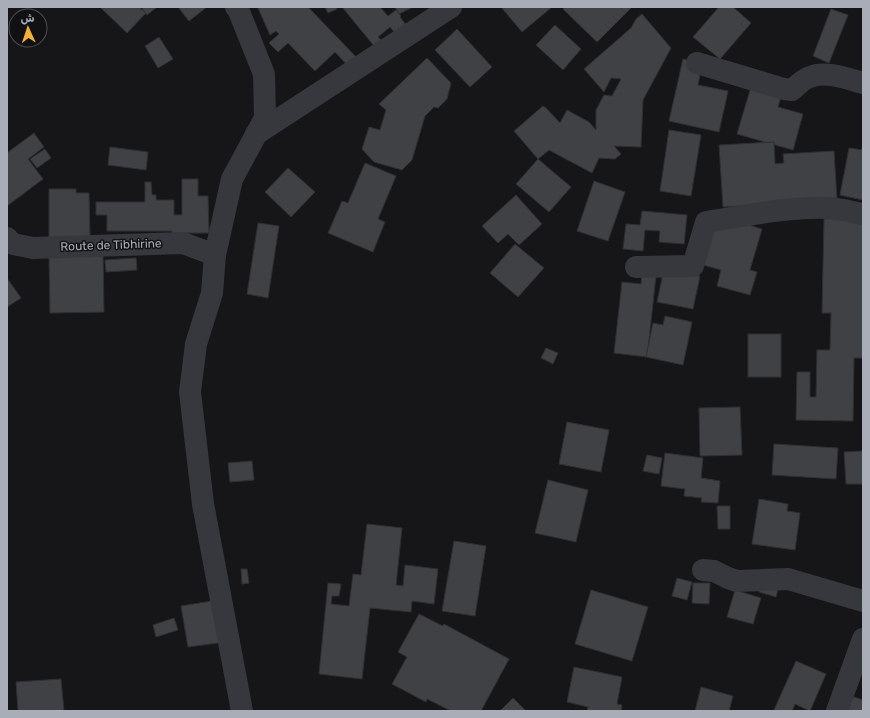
<svg xmlns="http://www.w3.org/2000/svg" width="870" height="718" font-family="Rubik,'Noto Sans Arabic',sans-serif">
	<rect width="100%" height="100%" fill="#161618"/>
	<g fill="#404145" stroke="#303034">
		<polygon points="102,7 139,7 146,13 127,33 101,8"/>
		<polygon points="141,7 157,7 147,15"/>
		<polygon points="178,7 207,7 189,21"/>
		<polygon points="259,7 308,7 360,61 351,69 335,52 315,71 288,43 278,52 269,43 279,34 276,31 270,35 258,8"/>
		<polygon points="325,7 336,7 337,9 328,13"/>
		<polygon points="342,7 380,7 388,16 396,10 401,16 400,17 415,37 405,45 390,27 378,37 382,41 375,47"/>
		<polygon points="395,7 413,7 399,14"/>
		<polygon points="501,7 552,7 522,32"/>
		<polygon points="565,7 632,7 597,42 563,9"/>
		<polygon points="719,7 733,7 751,23 720,59 693,37"/>
		<polygon points="831,9 848,15 829,63 813,56"/>
		<polygon points="642,14 671,48 643,100 641,147 614,146 621,154 615,159 599,158 592,173 549,150 538,159 514,131 543,106 546,108 560,123 567,110 589,122 596,130 596,110 604,95 612,96 621,79 611,78 604,92 584,69 631,28 636,19"/>
		<polygon points="555,25 581,49 563,70 536,45"/>
		<polygon points="457,29 492,67 470,87 435,50"/>
		<polygon points="159,37 173,59 158,68 145,46"/>
		<polygon points="427,58 451,83 447,99 438,108 434,107 425,116 412,160 402,170 374,162 362,149 369,127 380,130 386,110 379,104"/>
		<polygon points="683,59 702,64 698,85 728,91 719,132 669,121"/>
		<polygon points="753,80 783,89 778,107 803,114 793,150 737,134"/>
		<polygon points="669,130 701,135 691,196 660,191"/>
		<polygon points="34,133 44,147 28,159 43,179 7,206 7,153"/>
		<polygon points="774,142 775,164 784,163 783,154 834,151 837,200 723,207 719,145"/>
		<polygon points="110,147 148,152 146,170 108,165"/>
		<polygon points="849,148 863,150 863,200 840,195"/>
		<polygon points="45,149 51,158 37,168 30,159"/>
		<polygon points="538,159 571,187 549,212 516,184"/>
		<polygon points="365,163 396,176 378,219 385,222 373,252 328,233 342,201 348,203"/>
		<polygon points="288,168 315,192 291,217 265,192"/>
		<polygon points="182,179 198,179 198,196 208,196 209,233 172,233 172,231 107,231 107,215 96,215 96,202 145,202 145,182 151,182 152,195 156,195 156,200 174,200 174,215 182,215"/>
		<polygon points="594,181 625,192 608,241 577,231"/>
		<polygon points="49,189 76,189 76,193 89,193 90,237 49,238"/>
		<polygon points="516,195 542,224 519,245 508,234 498,243 482,226"/>
		<polygon points="642,211 687,215 684,244 659,242 660,231 645,230 643,251 623,249 626,224 640,225"/>
		<polygon points="714,215 762,229 750,270 757,272 750,295 717,286 721,270 700,264"/>
		<polygon points="863,217 863,358 854,358 853,421 796,420 797,372 810,372 810,397 816,397 817,350 830,350 831,313 822,313 824,219"/>
		<polygon points="258,223 279,226 268,298 247,294"/>
		<polygon points="515,244 544,268 518,297 490,273"/>
		<polygon points="103,250 104,312 50,313 49,257"/>
		<polygon points="136,258 137,270 106,272 105,260"/>
		<polygon points="664,269 700,276 693,309 657,302"/>
		<polygon points="642,274 656,276 647,357 614,353 622,282 641,284"/>
		<polygon points="7,278 21,298 7,307"/>
		<polygon points="665,316 692,322 683,365 646,357 653,323 663,325"/>
		<rect x="748" y="334" width="33" height="43"/>
		<polygon points="546,348 558,353 553,364 541,358"/>
		<polygon points="740,407 742,455 700,456 699,408"/>
		<polygon points="567,422 609,430 601,472 559,464"/>
		<polygon points="774,444 838,448 836,479 772,475"/>
		<polygon points="863,451 863,484 846,484 844,452"/>
		<polygon points="665,453 703,458 701,478 720,481 718,503 701,502 702,498 684,496 685,489 661,486"/>
		<polygon points="647,455 662,458 659,474 643,471"/>
		<polygon points="252,461 254,480 230,482 228,463"/>
		<polygon points="548,480 588,490 576,542 535,533"/>
		<polygon points="759,499 788,504 787,511 800,513 795,550 752,544"/>
		<polygon points="717,506 730,506 730,529 718,529"/>
		<polygon points="367,524 402,528 396,585 403,586 405,565 438,569 434,604 412,601 411,612 370,608 362,679 319,674 328,583 341,584 339,596 332,596 331,604 349,606 353,574 361,575"/>
		<polygon points="454,541 486,546 475,616 442,611"/>
		<polygon points="241,569 247,569 249,583 242,584"/>
		<polygon points="765,572 781,577 776,597 759,592"/>
		<polygon points="677,578 692,582 687,600 672,596"/>
		<polygon points="693,583 710,583 709,604 692,603"/>
		<polygon points="591,590 648,607 632,661 575,644"/>
		<polygon points="735,590 761,598 753,624 727,617"/>
		<polygon points="218,600 225,642 188,647 181,606"/>
		<polygon points="419,614 443,626 444,624 509,659 481,711 451,711 427,699 426,702 392,684 407,657 398,652"/>
		<polygon points="174,618 178,630 156,637 153,625"/>
		<polygon points="796,661 826,674 810,711 795,704 792,711 776,711 774,710"/>
		<polygon points="574,667 622,677 617,704 622,705 621,711 587,711 588,707 567,702"/>
		<polygon points="61,679 64,711 18,711 16,682"/>
		<polygon points="701,687 733,696 729,711 695,711"/>
		<polygon points="851,696 863,700 863,711 846,711"/>
		<polygon points="513,698 526,711 500,711"/>
	</g>
	<g fill="none" stroke-linecap="round" stroke-linejoin="round">
		<g stroke="#37383d" stroke-width="22">
			<polyline points="236,7 238,9 264,74 265,118 232,179 215,255 212,293 196,344 190,392 203,504 242,711"/>
			<path d="M697 63 784 89 792 90C798 85 803 79 810 77 826 70 848 79 863 83"/>
			<polyline points="256,134 451,7"/>
			<polyline points="7,238 13,244 33,248 183,243 215,255"/>
			<path d="M636 267 693 266 706 222C744 216 791 206 829 208 841 209 852 212 863 214"/>
			<polyline points="703,570 714,571 728,578 737,581 788,579 863,601"/>
			<polyline points="837,711 863,639"/>
		</g>
	</g>
	<g text-anchor="middle" dominant-baseline="central" stroke-width="3" stroke-linejoin="round" paint-order="stroke">
		<g font-size="12" fill="#a8adb8" stroke="#111113">
			<text transform="translate(111 245) rotate(-2)">Route de Tibhirine</text>
		</g>
	</g>
	<rect width="870" height="718" fill="none" stroke="#a8adb8" stroke-width="16"/>
	<g transform="translate(28 28) rotate(357)"><circle r="19" fill="#111113" stroke="#4d4f55"/>
	<path d="M0-3L7 15L0 10L-7 15Z" fill="#f2b134"/>
	<text y="-6" font-size="11" font-weight="bold" text-anchor="middle" fill="#a8adb8">ش</text>
	</g>
</svg>
